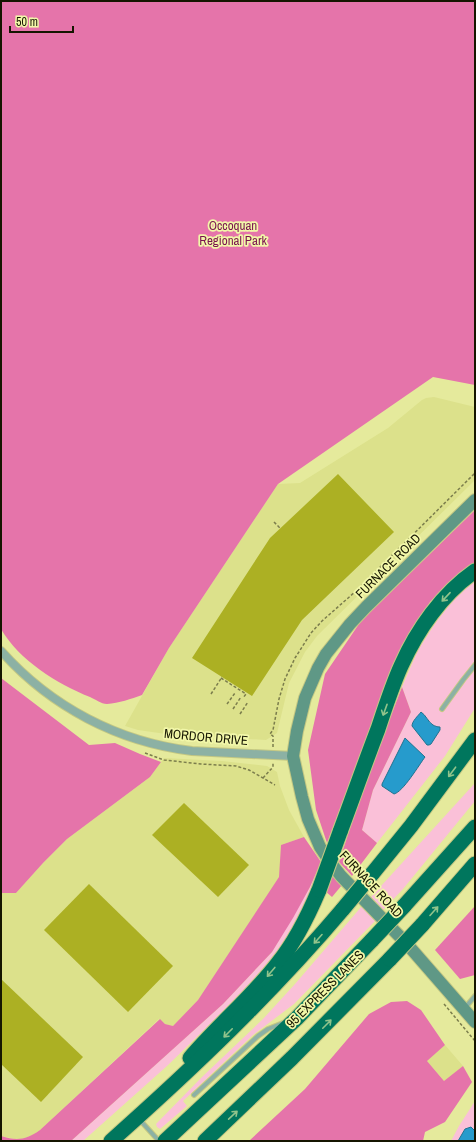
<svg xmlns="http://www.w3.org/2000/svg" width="476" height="1142" font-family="'Archivo Narrow',sans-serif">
	<rect width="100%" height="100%" fill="#e5ea9c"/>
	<g fill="#dce18b">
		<polygon points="434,397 475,407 475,480 317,636 305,652 289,683 277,733 266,740 166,734 138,730 125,726 169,648 278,484 300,483 388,428 422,400 426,398"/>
		<polygon points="164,758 222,761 267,766 277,772 280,786 289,810 304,837 281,845 280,877 198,1000 173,1026 165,1024 159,1019 40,1130 33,1135 20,1140 1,1136 1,893 16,893 43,863 67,839 150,777"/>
		<polygon points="445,1045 463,1066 445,1082 426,1060"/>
	</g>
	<g fill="#fac0d8">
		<polygon points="475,581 475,708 445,756 377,843 362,830 373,790 411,712 402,687 418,650 436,622 457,595"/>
		<polygon points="475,783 475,801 403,889 382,911 371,897"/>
		<polygon points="321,862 311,894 288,938 272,960 259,974 238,997 167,1066 83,1141 71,1141 223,1004 272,952 310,887"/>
		<polygon points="362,906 376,920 294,1004 253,1035 183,1101 187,1106 160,1129 157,1127 156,1124 202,1077 263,1019 295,984"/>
		<polygon points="475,1101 475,1141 451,1141 459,1126"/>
	</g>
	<g fill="#e574aa">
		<path d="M1 1H475V385L433 377 278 484 169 648 142 695C131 699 119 703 107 704 101 704 95 699 90 697 57 684 19 660 1 629Z"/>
		<polygon points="475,510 475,563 454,578 430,602 402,645 327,843 316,810 308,750 325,674 361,621"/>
		<polygon points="1,678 89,745 115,743 140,754 161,762 150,777 67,839 43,863 16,893 1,893"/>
		<polygon points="402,687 411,712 373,790 362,830 377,843 352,876 339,862 364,786"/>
		<path d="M304 837 321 862 310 887 293 918 272 952 223 1004 71 1141H1V1136C17 1141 26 1140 40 1130L160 1019 165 1024 173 1026 198 1000 279 877 281 845Z"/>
		<polygon points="332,876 342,885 332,897 325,891"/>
		<polygon points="475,906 475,975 460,979 435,950"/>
		<polygon points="407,1001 421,1010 445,1045 427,1061 444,1081 463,1066 472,1082 445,1122 425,1132 423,1141 249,1141 305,1089 369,1014 391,1002"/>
	</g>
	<g fill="#269bcc" stroke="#21738f">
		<path d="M421 712C426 715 428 722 433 725 435 726 437 727 440 727V730L431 744 429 745H427L412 726C412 721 418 716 421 712Z"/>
		<path d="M405 738 425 757C419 765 403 792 394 794L382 786V784Z"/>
		<polygon points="471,1127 475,1131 475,1141 458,1141 465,1129"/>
	</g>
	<g fill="#acb023">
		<polygon points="338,474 394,532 302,620 252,696 192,658 270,538"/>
		<polygon points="184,803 249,865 218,897 152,835"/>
		<polygon points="89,884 173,966 128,1012 44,930"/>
		<polygon points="1,979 83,1057 41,1102 1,1064"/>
	</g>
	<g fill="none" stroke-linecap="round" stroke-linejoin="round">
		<defs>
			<g id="service">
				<polyline points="442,709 463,680 475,665"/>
				<polyline points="464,1009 475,996"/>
				<polyline points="194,1095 258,1036 268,1029 283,1023"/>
				<polyline points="139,1119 159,1141"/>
			</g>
			<path id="minor" d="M1 651C51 707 118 742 192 751L293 756"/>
			<polyline id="secondary" points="475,500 366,607 350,624 326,654 318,668 305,698 297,731 293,756 302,797 308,819 320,847 330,862 341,876 407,944 475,1022"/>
			<g id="motorway">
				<path d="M340 832C353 797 365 763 378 729 385 708 392 686 401 666 417 630 442 594 475 571"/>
				<polyline points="372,874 411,826 475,740"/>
				<polyline points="404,906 475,827"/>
				<polyline points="422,925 475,864"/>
				<path d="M190 1058C218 1025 252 997 278 963 296 941 308 916 319 890"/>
				<path d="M111 1141C193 1068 272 993 343 909"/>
				<polyline points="165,1141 297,1018 372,940"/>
				<polyline points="205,1141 292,1058 390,959"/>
			</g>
		</defs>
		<use href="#service" stroke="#c4c883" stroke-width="6"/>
		<use href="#minor" stroke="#c4c883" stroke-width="10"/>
		<use href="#secondary" stroke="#c4c883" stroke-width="14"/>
		<use href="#motorway" stroke="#c4c883" stroke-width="17"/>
		<g stroke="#7b7d4c" stroke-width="1.5" stroke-dasharray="3 2" stroke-linecap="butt">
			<polyline points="274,522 280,528"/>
			<polyline points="221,678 246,694 243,698"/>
			<polyline points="211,694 222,677"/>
			<polyline points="227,704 235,693"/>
			<polyline points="233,709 241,697"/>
			<polyline points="240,714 248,702"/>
			<polyline points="273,747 273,736 270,734 273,730 279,699 285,679 295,658 311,633 322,621 356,591 475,473"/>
			<polyline points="145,753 164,760 201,764 236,766 249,770 275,785"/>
			<polyline points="263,778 273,767 273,763"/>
			<polyline points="444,1004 475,1041"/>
		</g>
		<use href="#service" stroke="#8cb1a4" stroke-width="4"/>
		<use href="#minor" stroke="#8cb1a4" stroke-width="8"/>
		<use href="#secondary" stroke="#5f9886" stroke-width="12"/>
		<use href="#motorway" stroke="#00765d" stroke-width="15"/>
		<defs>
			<g id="motorway-bridge">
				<polyline points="319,890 340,832"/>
				<polyline points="343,909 372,874"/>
				<polyline points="372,940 404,906"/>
				<polyline points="390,959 422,925"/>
			</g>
		</defs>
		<use href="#motorway-bridge" stroke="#c4c883" stroke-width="17" stroke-linecap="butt"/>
		<use href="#motorway-bridge" stroke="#00765d" stroke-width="15"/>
	</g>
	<defs><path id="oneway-shaft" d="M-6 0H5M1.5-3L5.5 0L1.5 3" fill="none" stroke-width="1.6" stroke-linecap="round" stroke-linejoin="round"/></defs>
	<g stroke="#91c38b">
		<use href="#oneway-shaft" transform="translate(446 597) rotate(133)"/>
		<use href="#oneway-shaft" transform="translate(385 710) rotate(110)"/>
		<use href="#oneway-shaft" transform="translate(452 772) rotate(127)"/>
		<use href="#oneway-shaft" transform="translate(434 911) rotate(-48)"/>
		<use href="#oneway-shaft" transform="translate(318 939) rotate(132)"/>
		<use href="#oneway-shaft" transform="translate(271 972) rotate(130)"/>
		<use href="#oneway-shaft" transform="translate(327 1024) rotate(-45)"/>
		<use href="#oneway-shaft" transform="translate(228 1033) rotate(135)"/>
		<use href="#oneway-shaft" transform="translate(233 1115) rotate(-43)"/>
	</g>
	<g text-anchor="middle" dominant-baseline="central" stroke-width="3.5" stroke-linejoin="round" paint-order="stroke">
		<g font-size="13" fill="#79134e" stroke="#f2f7a9">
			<text x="233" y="225">Occoquan<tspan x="233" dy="15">Regional Park</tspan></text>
		</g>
		<g font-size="13" fill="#151500" stroke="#f2f7a9">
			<text transform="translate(388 566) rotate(-45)">FURNACE ROAD</text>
			<text transform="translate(206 737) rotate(5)">MORDOR DRIVE</text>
			<text transform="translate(371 884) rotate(47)">FURNACE ROAD</text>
			<text transform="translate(325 989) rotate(-45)">95 EXPRESS LANES</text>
		</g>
	</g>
	<rect width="476" height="1142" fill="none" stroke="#151500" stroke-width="4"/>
	<path d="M10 26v6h63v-6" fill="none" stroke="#151500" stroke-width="2"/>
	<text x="16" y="26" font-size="12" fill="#151500" stroke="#f2f7a9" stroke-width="3" paint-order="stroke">50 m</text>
</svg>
